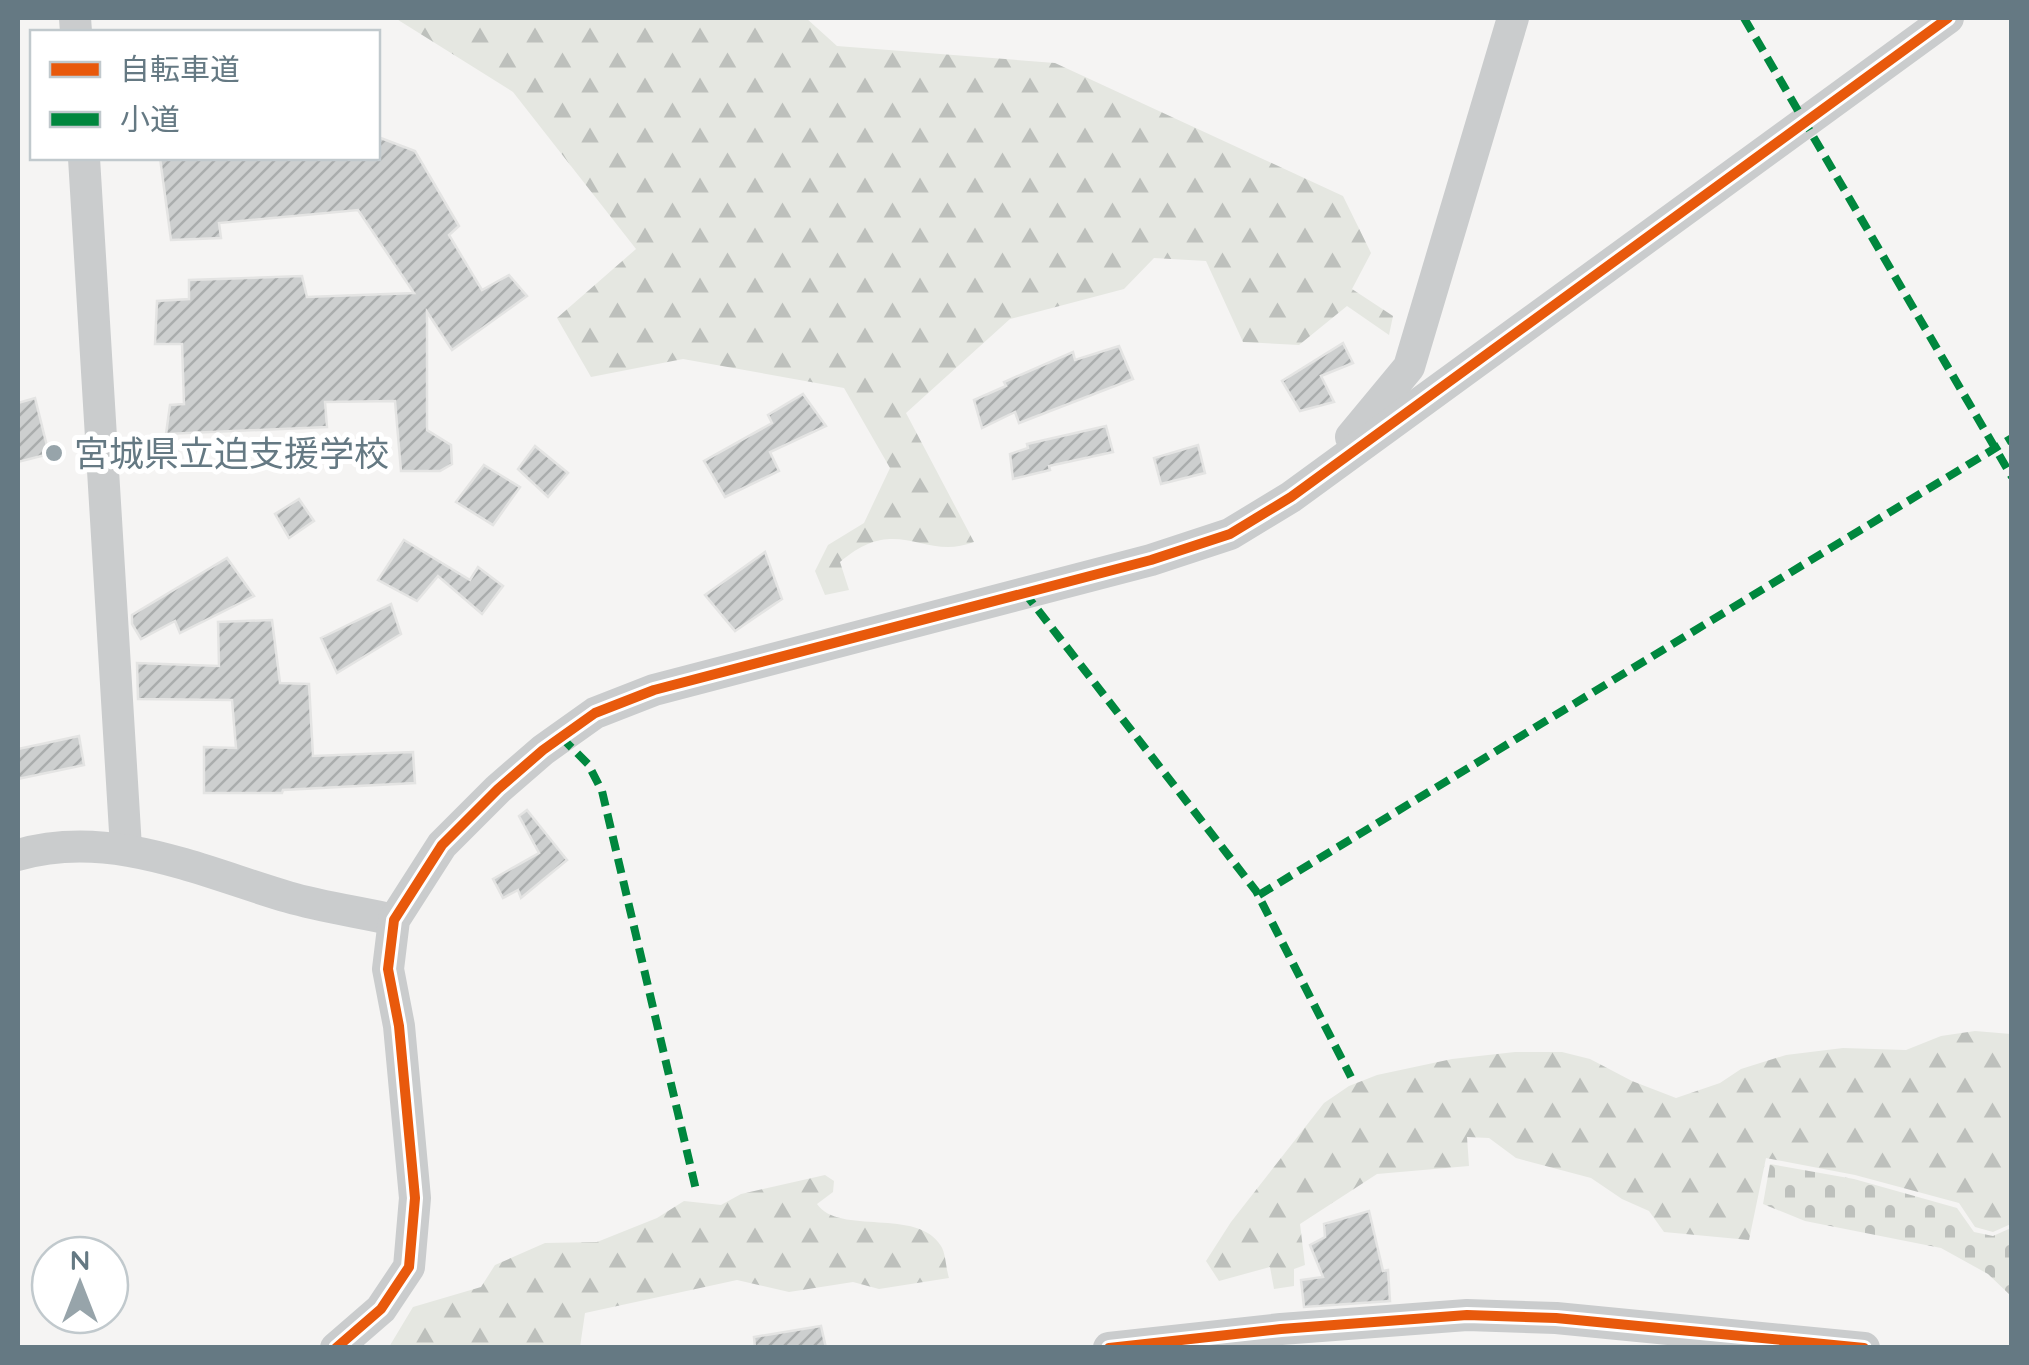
<svg xmlns="http://www.w3.org/2000/svg" width="2029" height="1365" font-family="Quicksand,'Noto Sans JP',sans-serif">
	<defs>
		<pattern id="forest-firs" width="22" height="20" patternUnits="userSpaceOnUse" patternTransform="scale(2.5)"><rect width="22" height="20" fill="#e5e7e1"/><path d="M5 1l3.5 6h-7zM16 11l3.5 6h-7z" fill="#bdc0bc"/></pattern>
		<pattern id="cemetery-stones" width="16" height="16" patternUnits="userSpaceOnUse" patternTransform="scale(2.5)"><rect width="16" height="16" fill="#e5e7e1"/><path d="M2 7V4a2 2 0 0 1 4 0v3zM10 15v-3a2 2 0 0 1 4 0v3z" fill="#bdc0bc"/></pattern>
		<pattern id="building-hatch" width="6" height="6" patternUnits="userSpaceOnUse" patternTransform="scale(2.5)"><rect width="6" height="6" fill="#cdcfcf"/><path d="M-1 1l2-2M0 6l6-6M5 7l2-2" fill="none" stroke="#aaadad"/></pattern>
	</defs>
	<rect width="100%" height="100%" fill="#f5f4f3"/>
	<g fill="url(#forest-firs)">
		<path d="M395 18H806L837 46 1055 63 1343 196 1371 253 1352 289 1393 316 1389 335 1347 306 1299 345 1243 342 1206 261 1154 258 1124 289 1010 319 906 413 974 542C923 562 898 512 840 562L849 590 825 595 815 571 828 545 864 523 890 468 844 388 683 359 591 377 557 318 636 249 513 92Z"/>
		<polygon points="1975,1031 2011,1034 2011,1224 1993,1232 1975,1227 1959,1203 1855,1175 1766,1158 1749,1240 1664,1232 1649,1211 1622,1199 1591,1178 1516,1158 1489,1138 1467,1137 1469,1166 1377,1174 1300,1224 1305,1265 1294,1269 1294,1286 1274,1289 1270,1267 1219,1281 1206,1261 1231,1222 1324,1103 1349,1086 1377,1075 1452,1059 1515,1052 1562,1052 1590,1059 1632,1081 1676,1098 1720,1083 1741,1069 1786,1055 1843,1048 1906,1050 1941,1036"/>
		<path d="M825 1175 834 1181 833 1192 817 1204C839 1236 918 1207 941 1246 946 1254 946 1269 949 1278L879 1289 853 1282 789 1292 737 1280 585 1313 580 1347H389L413 1307 481 1287 495 1265 545 1243 597 1242 657 1218 684 1201 721 1205 741 1194Z"/>
	</g>
	<polygon fill="url(#cemetery-stones)" points="1770,1164 1854,1179 1957,1208 1974,1232 1993,1236 2011,1228 2011,1296 1988,1274 1941,1248 1805,1221 1763,1204"/>
	<g fill="url(#building-hatch)" stroke="#e4e4e3" stroke-width="2.5">
		<polygon points="378,137 415,151 459,226 449,235 482,290 509,275 527,296 452,350 427,312 427,430 451,445 452,464 440,471 401,471 395,401 325,402 327,427 166,434 170,405 184,404 182,344 155,344 157,301 189,299 189,280 302,276 307,297 414,293 358,210 219,223 221,238 171,240 160,158 378,158"/>
		<polygon points="1343,343 1353,363 1321,376 1334,402 1300,411 1282,381"/>
		<polygon points="1119,346 1133,379 1019,423 1015,412 982,428 974,400 1006,386 1004,382 1073,352 1075,360"/>
		<polygon points="803,394 826,426 770,452 779,471 725,497 704,461 772,423 768,415"/>
		<polygon points="35,398 49,454 18,462 18,403"/>
		<polygon points="1106,426 1113,452 1049,466 1050,470 1013,479 1010,454 1028,448 1027,444"/>
		<polygon points="1198,445 1205,473 1161,484 1154,458"/>
		<polygon points="535,446 568,473 548,497 518,469"/>
		<polygon points="484,465 520,487 493,525 456,502"/>
		<polygon points="299,499 314,521 289,538 275,514"/>
		<polygon points="404,540 470,580 478,567 503,586 482,614 438,576 417,601 378,580"/>
		<polygon points="765,552 782,599 735,631 705,595"/>
		<polygon points="227,558 254,596 180,633 175,621 141,639 132,624 132,615"/>
		<polygon points="391,604 401,634 337,673 321,638"/>
		<polygon points="272,620 280,683 309,684 313,756 413,752 415,783 283,790 282,793 204,793 204,747 236,748 232,700 138,699 137,663 219,666 218,622"/>
		<polygon points="79,736 84,765 18,779 18,749"/>
		<polygon points="527,810 567,860 521,898 518,890 503,898 493,879 539,853 519,816"/>
		<polygon points="1369,1211 1383,1271 1388,1270 1390,1301 1304,1307 1301,1280 1323,1277 1310,1245 1325,1237 1324,1224"/>
		<polygon points="821,1326 826,1348 755,1348 754,1337"/>
	</g>
	<g fill="none" stroke-linecap="round" stroke-linejoin="round">
		<g stroke="#cacccd" stroke-width="32">
			<polyline points="75,18 76,32"/>
			<polyline points="84,158 126,848"/>
			<polyline points="1351,437 1409,367 1513,18"/>
			<path d="M18 855C110 828 200 871 288 897 322 907 359 912 394 920"/>
			<polyline points="336,1348 381,1309 409,1267 415,1198 399,1026 388,969 394,920 442,845 498,789 543,750 595,713 654,690 1151,560 1230,534 1291,497 1948,18"/>
			<polyline points="1109,1348 1281,1329 1467,1315 1556,1318 1864,1348"/>
		</g>
		<g stroke="#00873e" stroke-width="8" stroke-dasharray="15 8" stroke-linecap="butt">
			<polyline points="1744,18 2012,477"/>
			<polyline points="1024,592 1256,891 1351,1077"/>
			<polyline points="561,737 588,764 602,791 697,1194"/>
			<polyline points="1259,895 2012,438"/>
		</g>
		<defs>
			<g id="cycleway">
				<polyline points="336,1348 381,1309 409,1267 415,1198 399,1026 388,969 394,920 442,845 498,789 543,750 595,713 654,690 1151,560 1230,534 1291,497 1948,18"/>
				<polyline points="1109,1348 1281,1329 1467,1315 1556,1318 1864,1348"/>
			</g>
		</defs>
		<use href="#cycleway" stroke="#fff" stroke-width="16"/>
		<use href="#cycleway" stroke="#e8590c" stroke-width="10"/>
	</g>
	<circle fill="#97a4aa" stroke="#fff" stroke-width="4" cx="54" cy="453" r="10"/>
	<g text-anchor="middle" dominant-baseline="central" stroke-width="10" stroke-linejoin="round" paint-order="stroke">
		<g font-size="35" fill="#657983" stroke="#fff" text-anchor="start">
			<text x="74" y="453">宮城県立迫支援学校</text>
		</g>
	</g>
	<rect width="2029" height="1365" fill="none" stroke="#657983" stroke-width="40"/>
	<rect x="30" y="30" width="350" height="130" fill="#ffffff" stroke="#c1c9cd" stroke-width="2.5"/>
	<rect x="50" y="62" width="50" height="15" fill="#e8590c" stroke="#c1c9cd" stroke-width="2.5"/>
	<text x="120" y="80" font-size="30" fill="#657983">自転車道</text>
	<rect x="50" y="112" width="50" height="15" fill="#00873e" stroke="#c1c9cd" stroke-width="2.5"/>
	<text x="120" y="130" font-size="30" fill="#657983">小道</text>
	<g transform="translate(80 1285)"><circle r="48" fill="#ffffff" stroke="#c1c9cd" stroke-width="2.5"/>
	<path d="M0-8L18 38L0 25L-18 38Z" fill="#97a4aa"/>
	<text y="-15" font-size="28" font-weight="bold" text-anchor="middle" fill="#657983">N</text>
	</g>
</svg>
